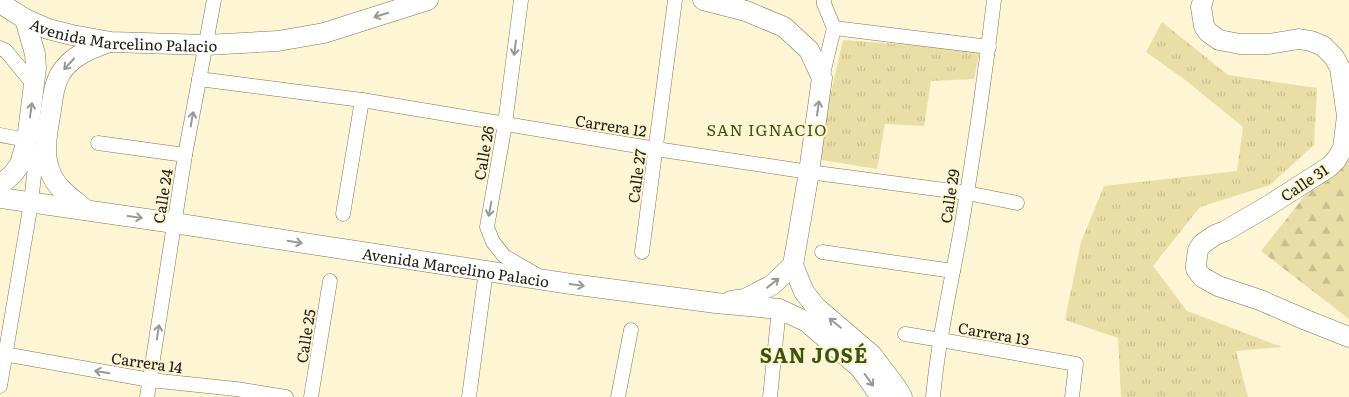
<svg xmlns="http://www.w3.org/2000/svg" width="1349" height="397" font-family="Literata,serif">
	<defs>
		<pattern id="grass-tufts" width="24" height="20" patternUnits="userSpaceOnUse" patternTransform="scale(1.25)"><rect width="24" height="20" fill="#eadea7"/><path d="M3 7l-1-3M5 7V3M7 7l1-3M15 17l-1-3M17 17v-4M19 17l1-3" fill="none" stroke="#c8be8f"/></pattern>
		<pattern id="forest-firs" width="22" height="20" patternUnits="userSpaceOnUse" patternTransform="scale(1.25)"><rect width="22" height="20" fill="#eadea7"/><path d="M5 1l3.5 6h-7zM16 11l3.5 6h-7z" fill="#c8be8f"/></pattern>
	</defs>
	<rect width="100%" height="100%" fill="#fdf5d4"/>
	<g fill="url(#grass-tufts)">
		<polygon points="1162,22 1228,75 1317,88 1314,145 1270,185 1200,207 1153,266 1187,311 1282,347 1236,351 1248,397 1121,397 1118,338 1065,320 1081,242 1104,186 1237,171 1243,127 1184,79 1146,52"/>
		<polygon points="843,40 980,50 974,79 931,81 924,126 885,124 877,169 816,159"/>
	</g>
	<polygon fill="url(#forest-firs)" points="1349,140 1349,319 1261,251"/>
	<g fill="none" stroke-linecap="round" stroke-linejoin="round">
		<defs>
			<g id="street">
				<polyline points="521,0 505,124 487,227 493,242 504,256 537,275"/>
				<polyline points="834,28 989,47"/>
				<polyline points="0,48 6,51 34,85"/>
				<polyline points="822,78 834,28 824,4 824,0"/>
				<polyline points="199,79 362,100 656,149 809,172 967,193 1017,203"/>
				<polyline points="0,135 27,140 34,158 35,166 31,203 0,386"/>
				<polyline points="98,143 185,155"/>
				<polyline points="343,214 362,100"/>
				<polyline points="642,252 675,0"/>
				<polyline points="822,252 953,271"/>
				<polyline points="905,334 941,340 1076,364 1072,397"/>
				<polyline points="4,354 150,380 236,389 286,397"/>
				<polyline points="147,397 185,155 214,0"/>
				<polyline points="311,397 330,281"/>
				<polyline points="469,397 486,271"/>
				<polyline points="618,397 631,330"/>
				<polyline points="770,397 779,309"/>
				<path d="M933 397C938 341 951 284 961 229 974 153 985 76 994 0"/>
			</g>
			<g id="secondary">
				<polyline points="703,0 746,11 784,27 809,50 822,78 809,172 793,265 804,292 816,307 872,355 896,387 902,397"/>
				<polyline points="1203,0 1201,7 1204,26 1208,32 1219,40 1240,44 1269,44 1299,39 1311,41 1323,46 1334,57 1340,68 1347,116 1343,148 1336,160 1329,167 1268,206 1225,231 1215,235 1202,244 1198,250 1196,265 1196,269 1202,277 1218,286 1260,300 1306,320 1349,337"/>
				<path id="s1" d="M0 3 25 19 48 29 72 35 111 42 206 45 278 41 324 33 428 0"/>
				<polyline points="0,185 13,174 20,164 27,140 36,68 35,54 25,19"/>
				<path id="s2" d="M0 198 174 223 571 284 716 303 779 309 807 322 860 368 881 397"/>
				<path d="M86 210C73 199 56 189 50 171 42 152 48 130 51 110 52 103 53 94 55 87 57 79 62 70 68 64 80 52 94 48 109 42"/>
				<polyline points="731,301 745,299 772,285 793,265"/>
			</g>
		</defs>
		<use href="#street" stroke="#7d7659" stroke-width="15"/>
		<use href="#secondary" stroke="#7d7659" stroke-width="21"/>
		<use href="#street" stroke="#fff" stroke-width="14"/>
		<use href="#secondary" stroke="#fff" stroke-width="20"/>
	</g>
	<defs><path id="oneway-shaft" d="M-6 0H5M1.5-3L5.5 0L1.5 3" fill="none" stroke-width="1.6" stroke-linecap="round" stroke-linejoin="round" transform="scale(1.25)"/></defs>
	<g stroke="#999893">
		<use href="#oneway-shaft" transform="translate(381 15) rotate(162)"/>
		<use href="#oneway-shaft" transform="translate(515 48) rotate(97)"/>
		<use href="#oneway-shaft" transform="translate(69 64) rotate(133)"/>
		<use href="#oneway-shaft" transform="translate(818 108) rotate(-82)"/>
		<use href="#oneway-shaft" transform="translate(31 110) rotate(-82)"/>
		<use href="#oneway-shaft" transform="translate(192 119) rotate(-80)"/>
		<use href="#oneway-shaft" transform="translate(490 209) rotate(100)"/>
		<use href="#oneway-shaft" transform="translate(135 217) rotate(8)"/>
		<use href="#oneway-shaft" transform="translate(295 242) rotate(9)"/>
		<use href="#oneway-shaft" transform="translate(773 283) rotate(-38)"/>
		<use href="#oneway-shaft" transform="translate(577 285) rotate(8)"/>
		<use href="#oneway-shaft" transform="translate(835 323) rotate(-141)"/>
		<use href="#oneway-shaft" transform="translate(158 332) rotate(-81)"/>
		<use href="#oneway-shaft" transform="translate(102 372) rotate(-170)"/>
		<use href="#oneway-shaft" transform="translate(869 380) rotate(54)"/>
	</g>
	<g text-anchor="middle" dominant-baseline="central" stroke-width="4" stroke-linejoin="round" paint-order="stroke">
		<g font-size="15" fill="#1d1a0e" stroke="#fdf5d4">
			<text stroke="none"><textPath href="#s1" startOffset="131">Avenida Marcelino Palacio</textPath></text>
			<text transform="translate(611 125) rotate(9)">Carrera 12</text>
			<text transform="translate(483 153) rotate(-80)">Calle 26</text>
			<text transform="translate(636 176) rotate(-82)">Calle 27</text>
			<text transform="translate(1304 182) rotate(-34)">Calle 31</text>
			<text transform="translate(162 196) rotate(-81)">Calle 24</text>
			<text transform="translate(949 196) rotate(-81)">Calle 29</text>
			<text stroke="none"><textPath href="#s2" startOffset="461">Avenida Marcelino Palacio</textPath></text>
			<text transform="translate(994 333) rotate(10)">Carrera 13</text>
			<text transform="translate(305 336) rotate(-81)">Calle 25</text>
			<text transform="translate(147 362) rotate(8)">Carrera 14</text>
		</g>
		<g font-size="16" letter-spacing="1" fill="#3c550d" stroke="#fdf5d4">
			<text x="767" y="129">SAN IGNACIO</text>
		</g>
		<g font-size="20" font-weight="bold" letter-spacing="1" fill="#3c550d" stroke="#fdf5d4">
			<text x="814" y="354">SAN JOSÉ</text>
		</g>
	</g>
</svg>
